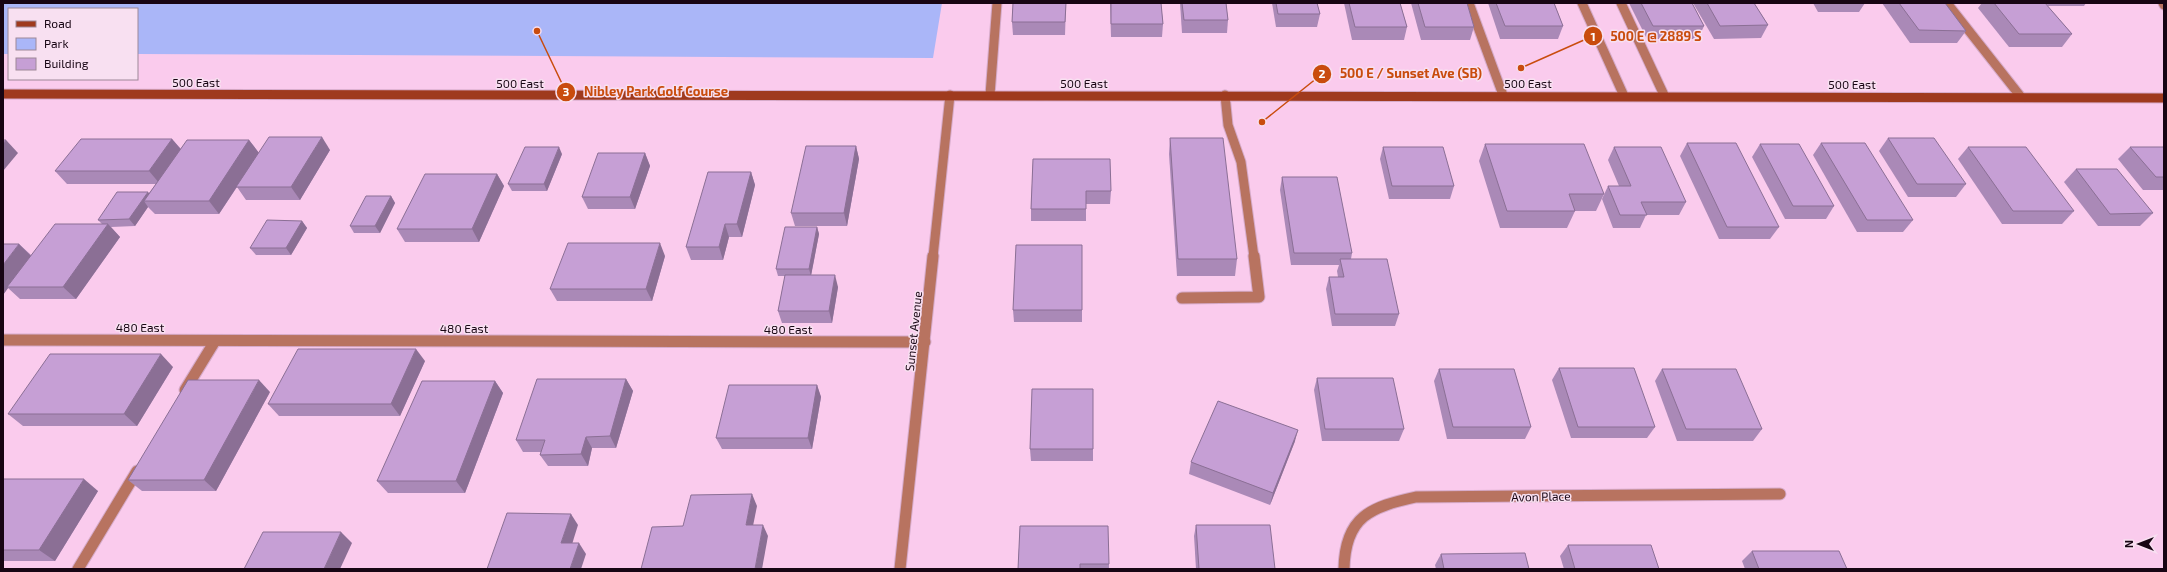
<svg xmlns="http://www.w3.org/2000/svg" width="2167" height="572" font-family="'Exo 2',sans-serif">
	<rect width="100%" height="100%" fill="#facbed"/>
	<polygon fill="#aab6f8" points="3,3 942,3 933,58 137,54 137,9 9,9 9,54 3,54"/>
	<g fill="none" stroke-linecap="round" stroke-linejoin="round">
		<defs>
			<g id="lane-far1">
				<polyline points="1469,3 1503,95"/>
				<polyline points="1582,3 1624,96"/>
				<polyline points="1621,3 1664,95"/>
				<polyline points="1947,3 2021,97"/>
				<polyline points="990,95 997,3"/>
				<polyline points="1225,95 1228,125 1241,162 1254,257"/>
			</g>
			<g id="lane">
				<polyline points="1182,298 1259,297 1254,256"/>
				<polyline points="185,390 215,341"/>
				<polyline points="78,569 137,471"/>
			</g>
			<g id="street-far1">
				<polyline points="2163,3 2164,5"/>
				<polyline points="933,257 950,95"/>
			</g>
			<g id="street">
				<polyline points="3,340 925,342"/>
				<polyline points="900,569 933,256"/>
				<path d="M1344 569C1345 516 1371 507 1416 497L1780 494"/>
			</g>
			<polyline id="secondary" points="3,94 2164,98"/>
		</defs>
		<use href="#lane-far1" stroke="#d6abca" stroke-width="11"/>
		<use href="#lane" stroke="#d6abca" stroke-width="13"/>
		<use href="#street-far1" stroke="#d6abca" stroke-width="11"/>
		<use href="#street" stroke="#d6abca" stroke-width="13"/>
		<use href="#secondary" stroke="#d6abca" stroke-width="11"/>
		<use href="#lane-far1" stroke="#b87360" stroke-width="9"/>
		<use href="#lane" stroke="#b87360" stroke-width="11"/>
		<use href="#street-far1" stroke="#b87360" stroke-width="9"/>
		<use href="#street" stroke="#b87360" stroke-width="11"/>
		<use href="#secondary" stroke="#9f3a1e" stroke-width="9"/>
	</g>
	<g fill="#aa89b7">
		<polygon points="1013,3 1066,3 1065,35 1013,35 1012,22"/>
		<polygon points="1110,3 1161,3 1163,24 1162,37 1111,37"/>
		<polygon points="1180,3 1226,3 1228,20 1227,33 1182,33"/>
		<polygon points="1272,3 1317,3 1320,14 1317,27 1276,27"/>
		<polygon points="1344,3 1400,3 1407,27 1404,40 1352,40"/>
		<polygon points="1411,3 1467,3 1474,27 1470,40 1421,40"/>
		<polygon points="1488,3 1554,3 1563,26 1558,39 1500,39"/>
		<polygon points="1629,3 1692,3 1704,26 1698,39 1647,39"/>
		<polygon points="1693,3 1754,3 1768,25 1761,38 1714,39"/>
		<polygon points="1813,3 1865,3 1859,12 1818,12"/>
		<polygon points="1882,3 1945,3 1966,31 1957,43 1910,43"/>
		<polygon points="1982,3 2045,3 2072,34 2062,47 2009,47 1978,8"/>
		<polygon points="2046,3 2086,3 2084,6 2048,6"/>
		<polygon points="1170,138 1237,259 1235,276 1177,276 1169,154"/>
		<polygon points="1888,138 1966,184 1956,197 1908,197 1879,151"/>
		<polygon points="172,139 181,149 249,140 259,153 330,150 300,200 246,200 237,187 219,214 155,214 148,207 135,226 111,227 120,237 76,299 20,299 8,288 3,295 19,244 31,255 102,224 98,220 149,193 156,184 67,184 55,171"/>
		<polygon points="1687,143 1779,227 1770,239 1719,239 1680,156"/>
		<polygon points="1821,143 1913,220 1903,232 1857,232 1813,155"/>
		<polygon points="1485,144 1604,194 1596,211 1575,211 1567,228 1500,228 1479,161"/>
		<polygon points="1760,144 1834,206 1826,219 1785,219 1752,157"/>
		<polygon points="856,146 859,159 847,226 795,226 791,213"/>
		<polygon points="1383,147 1454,186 1450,199 1389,199 1380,159"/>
		<polygon points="1614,147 1686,202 1679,215 1646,215 1640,228 1613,228 1602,199 1608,186 1619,186 1608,160"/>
		<polygon points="1968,147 2074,211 2062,224 2002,224 1958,159"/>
		<polygon points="2130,147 2164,147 2164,190 2143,190 2118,159"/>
		<polygon points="645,153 650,166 635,209 588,209 582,197"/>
		<polygon points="562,154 547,191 512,191 508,184"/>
		<polygon points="1033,159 1111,191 1110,204 1086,204 1086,221 1031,221 1031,209"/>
		<polygon points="2076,169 2153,213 2140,226 2098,226 2064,182"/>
		<polygon points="751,172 755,185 742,237 729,237 723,260 691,260 686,247"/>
		<polygon points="497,174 504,186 479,242 405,242 397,229"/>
		<polygon points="1282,177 1352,253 1351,259 1399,314 1395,326 1332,326 1326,289 1329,277 1338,277 1337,271 1339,265 1291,265 1280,190"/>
		<polygon points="391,196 395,203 380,233 354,233 350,226"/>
		<polygon points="302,221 307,228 291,255 256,255 250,248"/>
		<polygon points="817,227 819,234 811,275 838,287 832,323 782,323 778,311 785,276 778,276 776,269"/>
		<polygon points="1082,245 1082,322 1014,322 1013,310"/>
		<polygon points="665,256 652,301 557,301 550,289"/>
		<polygon points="425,361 400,416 279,416 268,404"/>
		<polygon points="173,367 137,426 23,426 8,414"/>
		<polygon points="1559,368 1655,427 1647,438 1571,438 1552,380"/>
		<polygon points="1439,369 1531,427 1525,439 1447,439 1434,381"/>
		<polygon points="1662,369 1762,429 1753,441 1677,441 1655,381"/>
		<polygon points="1317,378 1404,429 1399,441 1322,441 1314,390"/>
		<polygon points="626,379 633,391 616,448 592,448 588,466 548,466 540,455 541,452 523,452 516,440"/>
		<polygon points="495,381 503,393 465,493 388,493 377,481"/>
		<polygon points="817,385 821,397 812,449 722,449 716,438"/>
		<polygon points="1093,389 1093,461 1031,461 1030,449"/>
		<polygon points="270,392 216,491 142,491 128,480"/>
		<polygon points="1295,441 1270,505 1189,474 1191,462"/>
		<polygon points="3,479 98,491 55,561 3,561"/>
		<polygon points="1196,525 1275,569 1196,569 1194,536"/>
		<polygon points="1020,526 1109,564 1109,569 1018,569"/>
		<polygon points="1568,545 1659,569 1564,569 1560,556"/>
		<polygon points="1752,551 1847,569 1745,569 1742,561"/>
		<polygon points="1441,554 1529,569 1436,569 1435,565"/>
	</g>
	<g fill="#8b6f95">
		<polygon points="322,137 330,150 300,200 291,187"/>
		<polygon points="172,139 183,152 160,184 149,171"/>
		<polygon points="6,140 18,153 3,171 3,144"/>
		<polygon points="249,140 259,153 219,214 209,201"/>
		<polygon points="856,146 859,159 847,226 844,213"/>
		<polygon points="559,147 562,154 547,191 544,184"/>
		<polygon points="645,153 650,166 635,209 630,197"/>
		<polygon points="751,172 755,185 742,237 737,224"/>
		<polygon points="497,174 504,186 479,242 472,229"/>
		<polygon points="148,192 154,199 144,201 148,207 135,226 129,219"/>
		<polygon points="391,196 395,203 380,233 375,226"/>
		<polygon points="302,221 307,228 291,255 286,248"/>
		<polygon points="108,224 120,237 76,299 63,287"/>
		<polygon points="725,224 729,237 723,260 719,247"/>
		<polygon points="817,227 819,234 811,276 809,269"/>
		<polygon points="660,243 665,256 652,301 646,289"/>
		<polygon points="19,244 32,257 7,287 8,288 3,295 3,265"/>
		<polygon points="835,275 838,287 832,323 829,311"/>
		<polygon points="416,349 425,361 400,416 391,404"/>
		<polygon points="161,354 173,367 137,426 124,414"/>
		<polygon points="626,379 633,391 616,448 610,436"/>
		<polygon points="259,380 270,392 216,491 204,480"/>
		<polygon points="495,381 503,393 465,493 456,481"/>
		<polygon points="817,385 821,397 812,449 808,438"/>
		<polygon points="1298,430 1295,441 1270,505 1273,493"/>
		<polygon points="586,437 592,448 588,466 581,454"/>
		<polygon points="84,479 98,491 55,561 39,550"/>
		<polygon points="752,494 757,506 751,536 746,525"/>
		<polygon points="571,514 578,525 569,554 561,543"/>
		<polygon points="763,525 768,536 762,569 755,569"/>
		<polygon points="341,532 352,543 340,569 324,569"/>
		<polygon points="579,543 586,554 581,569 570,569"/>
	</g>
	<g fill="#c69fd5" stroke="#8b6f95">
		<polygon points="1013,3 1066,3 1065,22 1012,22"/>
		<polygon points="1111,3 1161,3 1163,24 1111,24"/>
		<polygon points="1182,3 1226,3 1228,20 1184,20"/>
		<polygon points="1276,3 1317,3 1320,14 1278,14"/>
		<polygon points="1349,3 1400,3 1407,27 1355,27"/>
		<polygon points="1418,3 1467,3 1474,27 1425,27"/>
		<polygon points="1496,3 1554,3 1563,26 1505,26"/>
		<polygon points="1641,3 1692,3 1704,26 1653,26"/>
		<polygon points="1707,3 1754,3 1768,25 1720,26"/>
		<polygon points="1899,3 1945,3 1966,31 1919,30"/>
		<polygon points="1994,3 2045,3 2072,34 2019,34"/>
		<polygon points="269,137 322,137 291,187 236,187"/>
		<polygon points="1170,138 1223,138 1237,259 1178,259"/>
		<polygon points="1888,138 1934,138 1966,184 1917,184"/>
		<polygon points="81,139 172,139 149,171 55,171"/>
		<polygon points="3,140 6,140 3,144"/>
		<polygon points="187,140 249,140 209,201 144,201"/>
		<polygon points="1687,143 1736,143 1779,227 1727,227"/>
		<polygon points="1821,143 1865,143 1913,220 1867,220"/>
		<polygon points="1485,144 1584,144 1604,194 1569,194 1575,211 1507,211"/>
		<polygon points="1760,144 1799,144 1834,206 1793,206"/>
		<polygon points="806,146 856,146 844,213 791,213"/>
		<polygon points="525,147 559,147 544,184 508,184"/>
		<polygon points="1383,147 1443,147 1454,186 1392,186"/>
		<polygon points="1614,147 1661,147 1686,202 1641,202 1647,215 1620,215 1608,186 1631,186"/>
		<polygon points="1968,147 2026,147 2074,211 2013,211"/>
		<polygon points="2130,147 2164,147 2164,177 2156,177"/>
		<polygon points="598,153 645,153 630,197 582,197"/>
		<polygon points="1033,159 1110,159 1111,191 1086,191 1086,209 1031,209"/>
		<polygon points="2076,169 2117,169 2153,213 2110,214"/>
		<polygon points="708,172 751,172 737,224 725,224 719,247 686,247"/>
		<polygon points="425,174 497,174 472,229 397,229"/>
		<polygon points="1282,177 1337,177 1352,253 1294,253"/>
		<polygon points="117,192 148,192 129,219 98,220"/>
		<polygon points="366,196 391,196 375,226 350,226"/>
		<polygon points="267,220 302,221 286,248 250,248"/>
		<polygon points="55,224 108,224 63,287 7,287"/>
		<polygon points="785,227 817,227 809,269 776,269"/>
		<polygon points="568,243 660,243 646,289 550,289"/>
		<polygon points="3,244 19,244 3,265"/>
		<polygon points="1016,245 1082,245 1082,310 1013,310"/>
		<polygon points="1340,259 1387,259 1399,314 1335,314 1329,277 1344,277"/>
		<polygon points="785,275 835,275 829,311 778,311"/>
		<polygon points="298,349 416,349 391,404 268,404"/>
		<polygon points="50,354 161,354 124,414 8,414"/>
		<polygon points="1559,368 1634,368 1655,427 1578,427"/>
		<polygon points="1439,369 1514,369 1531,427 1453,427"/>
		<polygon points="1662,369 1736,369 1762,429 1686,429"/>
		<polygon points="1317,378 1393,378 1404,429 1325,429"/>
		<polygon points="537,379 626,379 610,436 586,437 581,454 540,455 545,440 516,440"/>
		<polygon points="188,380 259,380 204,480 128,480"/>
		<polygon points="422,381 495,381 456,481 377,481"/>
		<polygon points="729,385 817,385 808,438 716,438"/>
		<polygon points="1032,389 1093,389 1093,449 1030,449"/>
		<polygon points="1218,401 1298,430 1273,493 1191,462"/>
		<polygon points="3,479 84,479 39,550 3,550"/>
		<polygon points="752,494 746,525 763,525 755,569 641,569 652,527 683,526 691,495"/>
		<polygon points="507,513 571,514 561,543 579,543 570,569 487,569"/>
		<polygon points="1196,525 1270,525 1275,569 1199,569"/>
		<polygon points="1020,526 1108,526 1109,564 1080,564 1080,569 1018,569"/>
		<polygon points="263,532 341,532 324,569 244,569"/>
		<polygon points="1568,545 1651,545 1659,569 1575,569"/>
		<polygon points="1752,551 1839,551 1847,569 1759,569"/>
		<polygon points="1525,553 1529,569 1444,569 1441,554"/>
	</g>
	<g text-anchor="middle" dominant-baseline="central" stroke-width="3" stroke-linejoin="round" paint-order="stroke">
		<g font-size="12" fill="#170513" stroke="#f8e0f1">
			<text x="196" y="82">500 East</text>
			<text x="520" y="83">500 East</text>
			<text x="1084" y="83">500 East</text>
			<text x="1528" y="83">500 East</text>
			<text x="1852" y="84">500 East</text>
			<text x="140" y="327">480 East</text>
			<text x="464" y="328">480 East</text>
			<text x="788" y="329">480 East</text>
			<text transform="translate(913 331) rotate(-84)">Sunset Avenue</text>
			<text transform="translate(1541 496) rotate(-1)">Avon Place</text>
		</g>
	</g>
	<path fill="none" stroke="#c94c0d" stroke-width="1.5" d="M1521 68L1593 36M1262 122L1322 74M537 31L566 92"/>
	<g fill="#c94c0d" stroke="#f8e0f1" stroke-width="1.5">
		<circle cx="1521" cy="68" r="4"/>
		<circle cx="1262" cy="122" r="4"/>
		<circle cx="537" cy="31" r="4"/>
		<circle cx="1593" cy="36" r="10"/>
		<circle cx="1322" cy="74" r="10"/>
		<circle cx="566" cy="92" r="10"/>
	</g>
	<g font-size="12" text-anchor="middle" font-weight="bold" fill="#fff">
		<text x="1593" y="41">1</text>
		<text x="1322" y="78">2</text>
		<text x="566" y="96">3</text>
	</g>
	<g font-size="13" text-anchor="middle" font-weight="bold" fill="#c94c0d" stroke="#f8e0f1" stroke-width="3" stroke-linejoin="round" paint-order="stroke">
		<text x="1656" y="41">500 E @ 2889 S</text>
		<text x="1411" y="78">500 E / Sunset Ave (SB)</text>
		<text x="656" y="96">Nibley Park Golf Course</text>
	</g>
	<rect width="2167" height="572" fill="none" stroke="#170513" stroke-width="8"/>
	<rect x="8" y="8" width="130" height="72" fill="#f8e0f1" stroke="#9e8898"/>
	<rect x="16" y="21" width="20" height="6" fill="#9f3a1e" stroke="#9e8898"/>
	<text x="44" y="28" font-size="12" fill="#170513">Road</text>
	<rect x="16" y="38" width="20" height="12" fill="#aab6f8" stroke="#9e8898"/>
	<text x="44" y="48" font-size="12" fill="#170513">Park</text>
	<rect x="16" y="58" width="20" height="12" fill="#c69fd5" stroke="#9e8898"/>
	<text x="44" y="68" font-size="12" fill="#170513">Building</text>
	<g transform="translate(2139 544) rotate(270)" stroke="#f8e0f1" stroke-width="3" paint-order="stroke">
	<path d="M0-3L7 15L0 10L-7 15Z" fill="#170513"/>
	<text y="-6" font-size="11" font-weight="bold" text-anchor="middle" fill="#170513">N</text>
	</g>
</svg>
